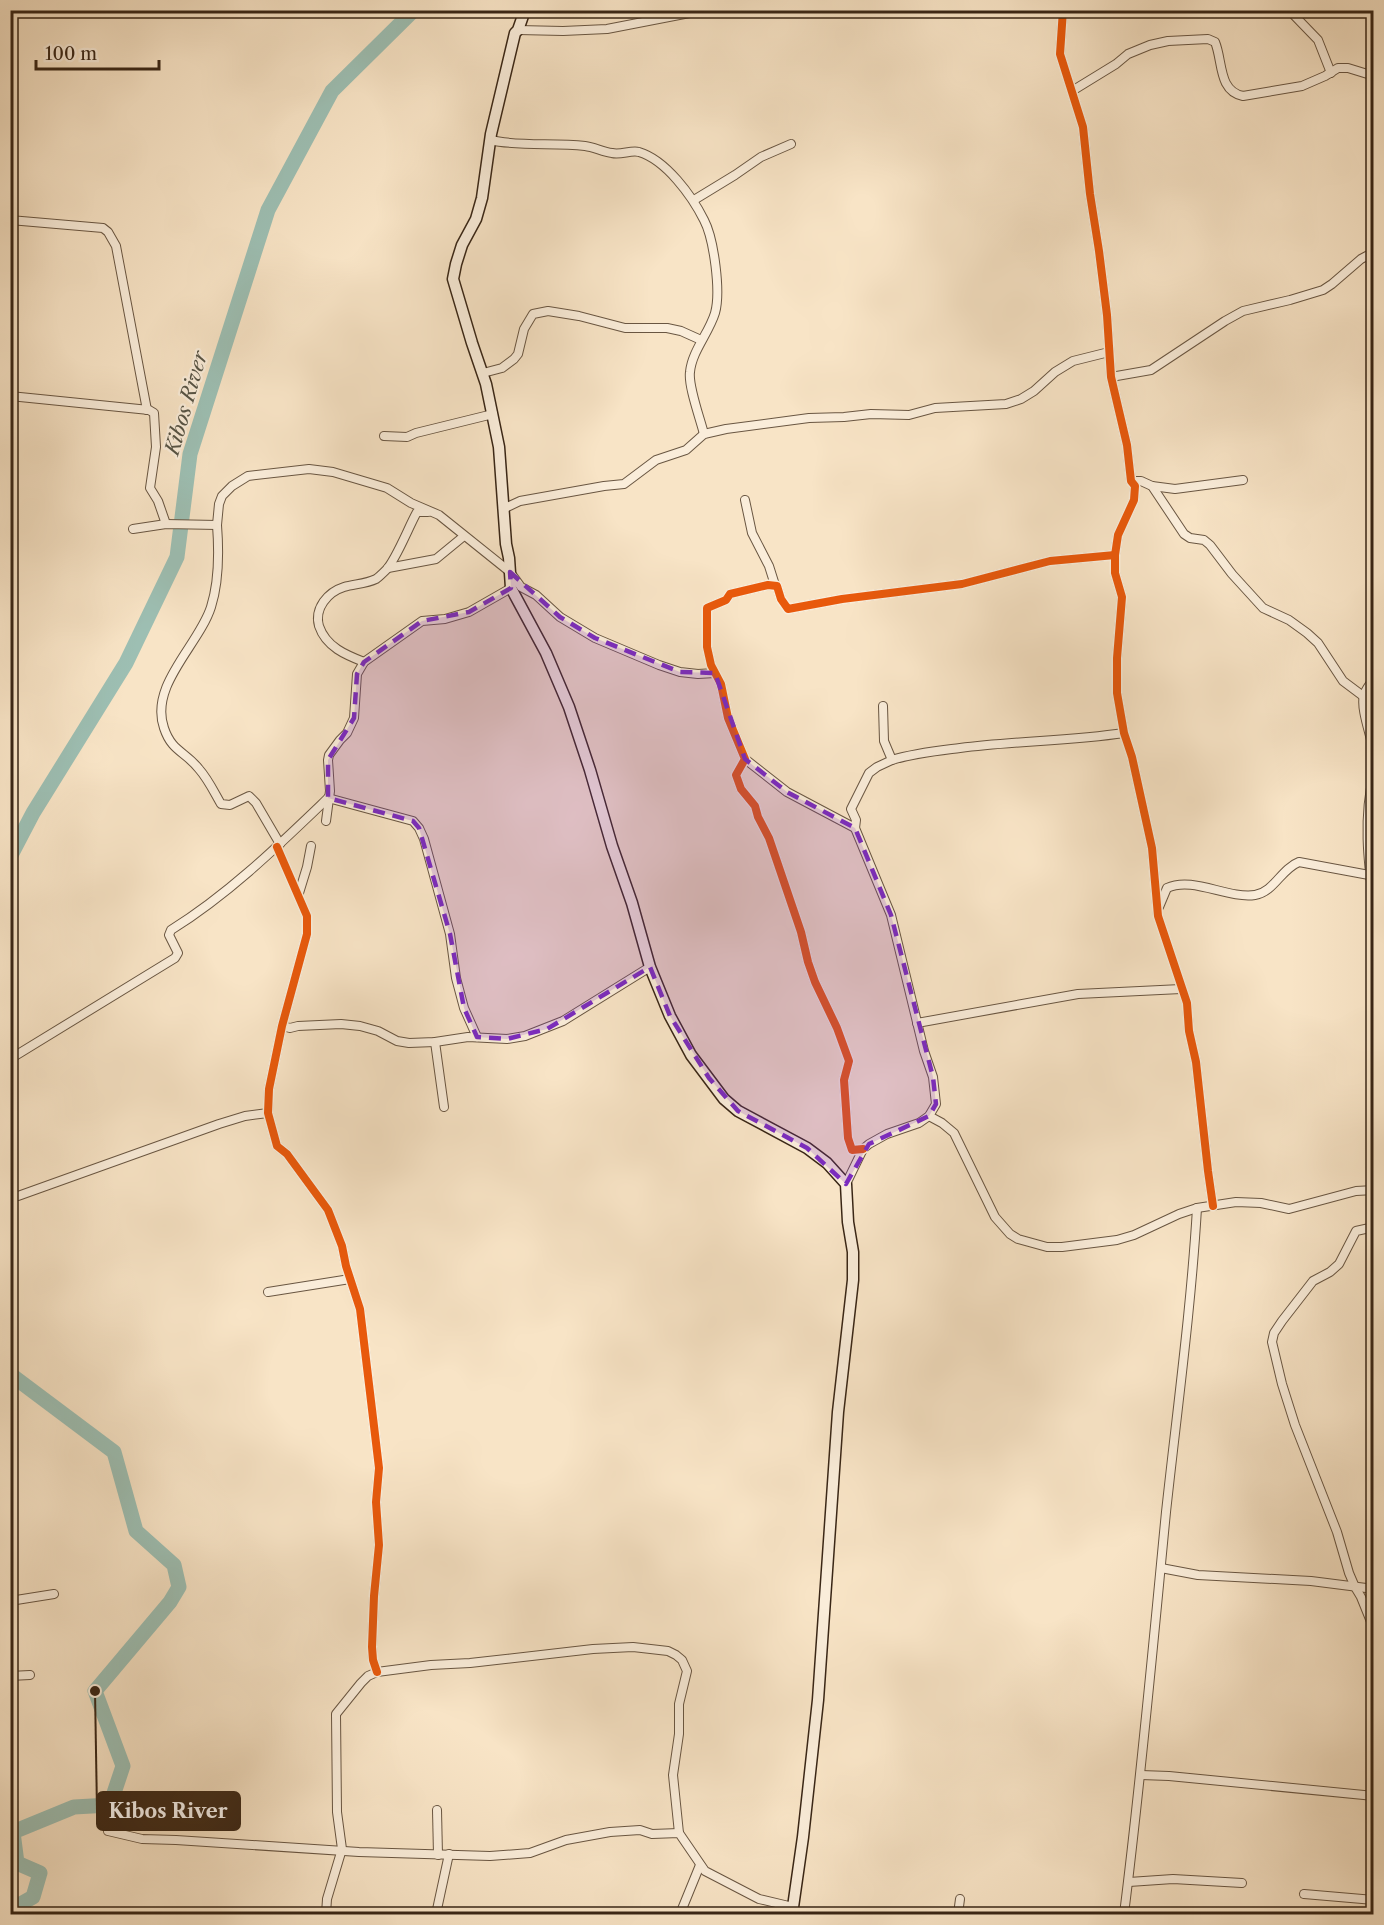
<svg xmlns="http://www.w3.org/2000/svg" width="1384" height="1925" font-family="'Libre Caslon Text',serif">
	<rect width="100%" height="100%" fill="#f8e4c6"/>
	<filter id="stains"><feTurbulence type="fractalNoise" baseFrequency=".00333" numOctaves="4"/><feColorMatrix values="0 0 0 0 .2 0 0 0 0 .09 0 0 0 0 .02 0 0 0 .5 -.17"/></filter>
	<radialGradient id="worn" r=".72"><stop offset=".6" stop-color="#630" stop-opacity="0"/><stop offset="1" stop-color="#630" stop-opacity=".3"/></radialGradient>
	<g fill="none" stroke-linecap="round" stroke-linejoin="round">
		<g stroke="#9dbfb3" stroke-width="15">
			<polyline points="10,857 33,813 126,663 177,557 190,454 268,210 332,91 414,10"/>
			<polyline points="10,1374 114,1452 136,1531 174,1565 179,1587 170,1602 95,1691 123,1766 110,1805 74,1807 13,1832 17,1863 40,1873 33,1897 10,1910"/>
		</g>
		<defs>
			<g id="street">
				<polyline points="1063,10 1060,54 1083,127 1090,194 1099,251 1107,315 1111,377 1127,445 1131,481 1135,486 1134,500 1118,535 1115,555 1115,573 1122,597 1117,658 1117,693 1124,733 1132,757 1152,848 1158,916 1187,1003 1189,1031 1196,1062 1208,1171 1213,1206"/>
				<polyline points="1289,10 1318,40 1331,73"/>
				<polyline points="518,30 563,31 607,29 705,10"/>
				<path d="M1072 91 1116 64 1128 54 1150 45 1168 41 1208 39 1215 42C1223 61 1218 91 1243 96L1302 86 1325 76 1338 68H1348L1374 76"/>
				<path d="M490 140C521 147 554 142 585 146 594 147 603 152 612 153 621 155 631 150 639 152 666 160 692 196 704 220 714 239 721 292 715 313 709 333 692 351 690 372 688 386 700 418 704 434"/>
				<polyline points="694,200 735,175 761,157 791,144"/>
				<polyline points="10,220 103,228 108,232 116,246 147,410"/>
				<polyline points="483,373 502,368 514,359 518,354 524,329 533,314 548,311 579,316 625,328 667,328 681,331 701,340"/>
				<polyline points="1111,377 1151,370 1225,321 1243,311 1290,300 1323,290 1332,284 1361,259 1374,252"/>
				<polyline points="10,396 149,410 154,413 156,447 150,488 158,501 166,524"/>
				<polyline points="384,436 407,437 416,433 493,414"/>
				<polyline points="1131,481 1141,481 1152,486 1184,534 1190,538 1204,540 1210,545 1232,574 1263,608 1289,620 1307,633 1318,643 1343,681 1363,696"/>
				<polyline points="1152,486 1175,489 1243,480"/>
				<polyline points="745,500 752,533 769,566 775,585"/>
				<polyline points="503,509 520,501 604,486 624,484 656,460 686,450 704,434 726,429 809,418 844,417 871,414 909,415 935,408 1006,404 1021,399 1034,391 1055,372 1073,361 1109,352"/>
				<path d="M217 525C219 551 219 582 211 607 199 645 149 685 164 728 172 752 185 751 199 769 208 779 214 792 221 804L230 805 249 796 256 803 280 844"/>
				<polyline points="133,529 166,524 217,525 219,504 222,496 232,486 248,476 309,469 333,472 387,488 411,503 439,515 510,572 521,587 536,595 560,617 595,638 659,665 680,672 698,674 715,673"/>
				<polyline points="388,568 436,559 464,536"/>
				<path d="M364 662C346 655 326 647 319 626 314 608 328 592 344 587 354 584 366 584 376 579 379 577 383 573 386 570 396 560 409 526 417 512H428"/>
				<path d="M1374 678C1371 683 1365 690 1364 695 1360 709 1372 738 1374 753"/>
				<path d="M883 706 884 741 892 760C915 753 936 751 960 748 1014 741 1070 741 1124 733"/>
				<polyline points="745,759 787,792 855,828"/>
				<path d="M1374 774C1363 816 1368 862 1374 905"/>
				<polyline points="328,798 413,821 419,828 424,839 450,934 456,978 464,1008 477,1037"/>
				<polyline points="326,821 330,791 328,760 329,755 340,740 347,733 354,718 357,674 364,662 422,621 445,619 469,612 511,588"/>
				<polyline points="277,847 307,916 307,934 282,1026 269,1089 268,1113 277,1146 287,1154 328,1210 342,1246 346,1266 360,1309 379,1468 376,1502 379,1545 374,1596 372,1647 373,1660 377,1672"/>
				<polyline points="299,893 307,867 311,846"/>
				<path d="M1159 907 1167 888C1193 876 1227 899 1255 895 1274 892 1281 869 1299 862L1369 875"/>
				<polyline points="917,1023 1078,994 1181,989"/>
				<polyline points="282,1026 290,1028 298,1026 341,1024 360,1026 378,1031 397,1041 409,1043 435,1042 468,1037 507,1039 525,1036 563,1021 650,967"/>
				<polyline points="435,1042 444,1107"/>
				<path d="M10 1059 175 958 178 953 169 935 171 930C229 894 279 845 328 798"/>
				<polyline points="929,1116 942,1123 954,1133 995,1217 1010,1234 1018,1239 1047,1247 1062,1247 1117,1240 1134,1235 1179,1214 1197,1208 1236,1202 1261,1203 1289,1209 1356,1191 1374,1190"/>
				<polyline points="863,1149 852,1150 848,1138 844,1080 849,1061 837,1028 815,982 808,962 801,932 769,838 758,817 755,806 741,789 736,775 745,759 728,718 721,684 711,665 707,647 707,608 726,600 730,594 768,585 777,586 781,599 788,609 842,599 962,584 1050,561 1115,555"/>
				<polyline points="846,1184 863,1149 869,1144 887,1134 919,1123 929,1116 936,1104 933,1077 924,1051 891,915 855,828 856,820 851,809 869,773 877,767 892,760"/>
				<polyline points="10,1191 15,1196 18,1196 219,1124 245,1116 268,1113"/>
				<polyline points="1374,1227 1356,1231 1339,1264 1330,1272 1313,1281 1282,1321 1274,1333 1272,1342 1282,1384 1295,1425 1337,1532 1349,1573 1355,1587 1361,1597 1374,1629"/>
				<polyline points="268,1292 350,1279"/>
				<polyline points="1161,1568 1198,1575 1311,1581 1374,1589"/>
				<polyline points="10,1601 54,1594"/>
				<polyline points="10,1676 30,1675"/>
				<polyline points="1141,1775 1169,1776 1374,1796"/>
				<polyline points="437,1810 438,1855"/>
				<polyline points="108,1831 142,1839 176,1840 359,1852 490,1856 530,1853 566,1840 610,1832 640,1830 652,1834 679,1833 705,1871 759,1899 793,1907"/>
				<polyline points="1129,1882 1173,1879 1242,1883"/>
				<polyline points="1304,1894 1374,1900"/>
				<polyline points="326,1914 327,1899 342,1849 337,1812 336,1714 361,1683 368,1676 377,1672 431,1665 470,1663 593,1649 633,1647 668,1651 676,1655 682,1660 687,1671 679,1704 679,1734 673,1775 679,1833"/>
				<polyline points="436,1914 449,1854"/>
				<polyline points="680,1914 700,1865"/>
				<polyline points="958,1914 960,1899"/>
				<path d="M1124 1914C1141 1780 1153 1646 1166 1512 1177 1411 1191 1310 1197 1208"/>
			</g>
			<polyline id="secondary" points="525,10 518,30 515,33 491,134 482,198 476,219 462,245 456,264 453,279 472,343 486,384 499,447 506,544 509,558 511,588 546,653 569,707 590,770 612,846 632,903 650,967 670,1016 691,1055 724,1099 738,1111 807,1148 827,1163 846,1184 848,1222 853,1252 853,1280 838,1412 818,1700 803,1837 792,1914"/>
		</defs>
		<use href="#street" stroke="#695642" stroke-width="10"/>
		<use href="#secondary" stroke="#392616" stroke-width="13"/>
		<use href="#street" stroke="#faedda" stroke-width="8"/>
		<use href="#secondary" stroke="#faedda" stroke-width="10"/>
		<defs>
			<g id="cycleway">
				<polyline points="1063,10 1060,54 1083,127 1090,194 1099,251 1107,315 1111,377 1127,445 1131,481 1135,486 1134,500 1118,535 1115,555 1115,573 1122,597 1117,658 1117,693 1124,733 1132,757 1152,848 1158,916 1187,1003 1189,1031 1196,1062 1208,1171 1213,1206"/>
				<polyline points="277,847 307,916 307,934 282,1026 269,1089 268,1113 277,1146 287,1154 328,1210 342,1246 346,1266 360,1309 379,1468 376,1502 379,1545 374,1596 372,1647 373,1660 377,1672"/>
				<polyline points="863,1149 852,1150 848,1138 844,1080 849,1061 837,1028 815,982 808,962 801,932 769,838 758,817 755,806 741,789 736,775 745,759 728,718 721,684 711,665 707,647 707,608 726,600 730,594 768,585 777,586 781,599 788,609 842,599 962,584 1050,561 1115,555"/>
			</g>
		</defs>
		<use href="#cycleway" stroke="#faedda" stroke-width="11"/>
		<use href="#cycleway" stroke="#e8590c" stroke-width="8"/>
	</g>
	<path fill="#7b2cbf" fill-opacity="0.2" stroke="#7b2cbf" stroke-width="4.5" stroke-dasharray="12 8" stroke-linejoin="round" d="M510 572 560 617 595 638 680 672 715 673 745 759 787 792 855 828 891 915 933 1077 936 1104 929 1116 869 1144 846 1184 807 1148 738 1111 709 1078 670 1016 650 967 547 1029 507 1039 477 1037 464 1008 450 934 419 828 413 821 328 798V760L354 718 357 674 364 662 422 621 469 612 511 588Z"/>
	<g text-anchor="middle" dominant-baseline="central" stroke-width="4.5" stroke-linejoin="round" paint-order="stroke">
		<g font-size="20" font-style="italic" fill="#575445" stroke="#faedda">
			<text transform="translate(186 403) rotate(-74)">Kibos River</text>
		</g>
	</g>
	<path fill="none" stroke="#392616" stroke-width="2" d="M95 1691L97 1811"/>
	<circle fill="#392616" stroke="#faedda" stroke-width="2" cx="95" cy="1691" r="6"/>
	<rect fill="#392616" stroke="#392616" stroke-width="2" x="97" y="1792" width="143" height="38" rx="6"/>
	<g font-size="20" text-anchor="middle" font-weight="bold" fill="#fff">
		<text x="168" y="1818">Kibos River</text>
	</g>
	<rect width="1384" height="1925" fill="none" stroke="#f8e4c6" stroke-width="36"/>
	<rect x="12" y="12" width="1360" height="1901" fill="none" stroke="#392616" stroke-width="3"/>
	<rect x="18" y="18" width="1348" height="1889" fill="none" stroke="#392616" stroke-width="1.5"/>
	<path d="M36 60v9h123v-9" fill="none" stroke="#392616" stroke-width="3"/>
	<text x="45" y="60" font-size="18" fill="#392616" stroke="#faedda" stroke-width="4.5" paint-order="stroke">100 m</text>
	<rect width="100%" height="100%" filter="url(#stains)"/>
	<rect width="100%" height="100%" fill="url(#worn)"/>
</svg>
